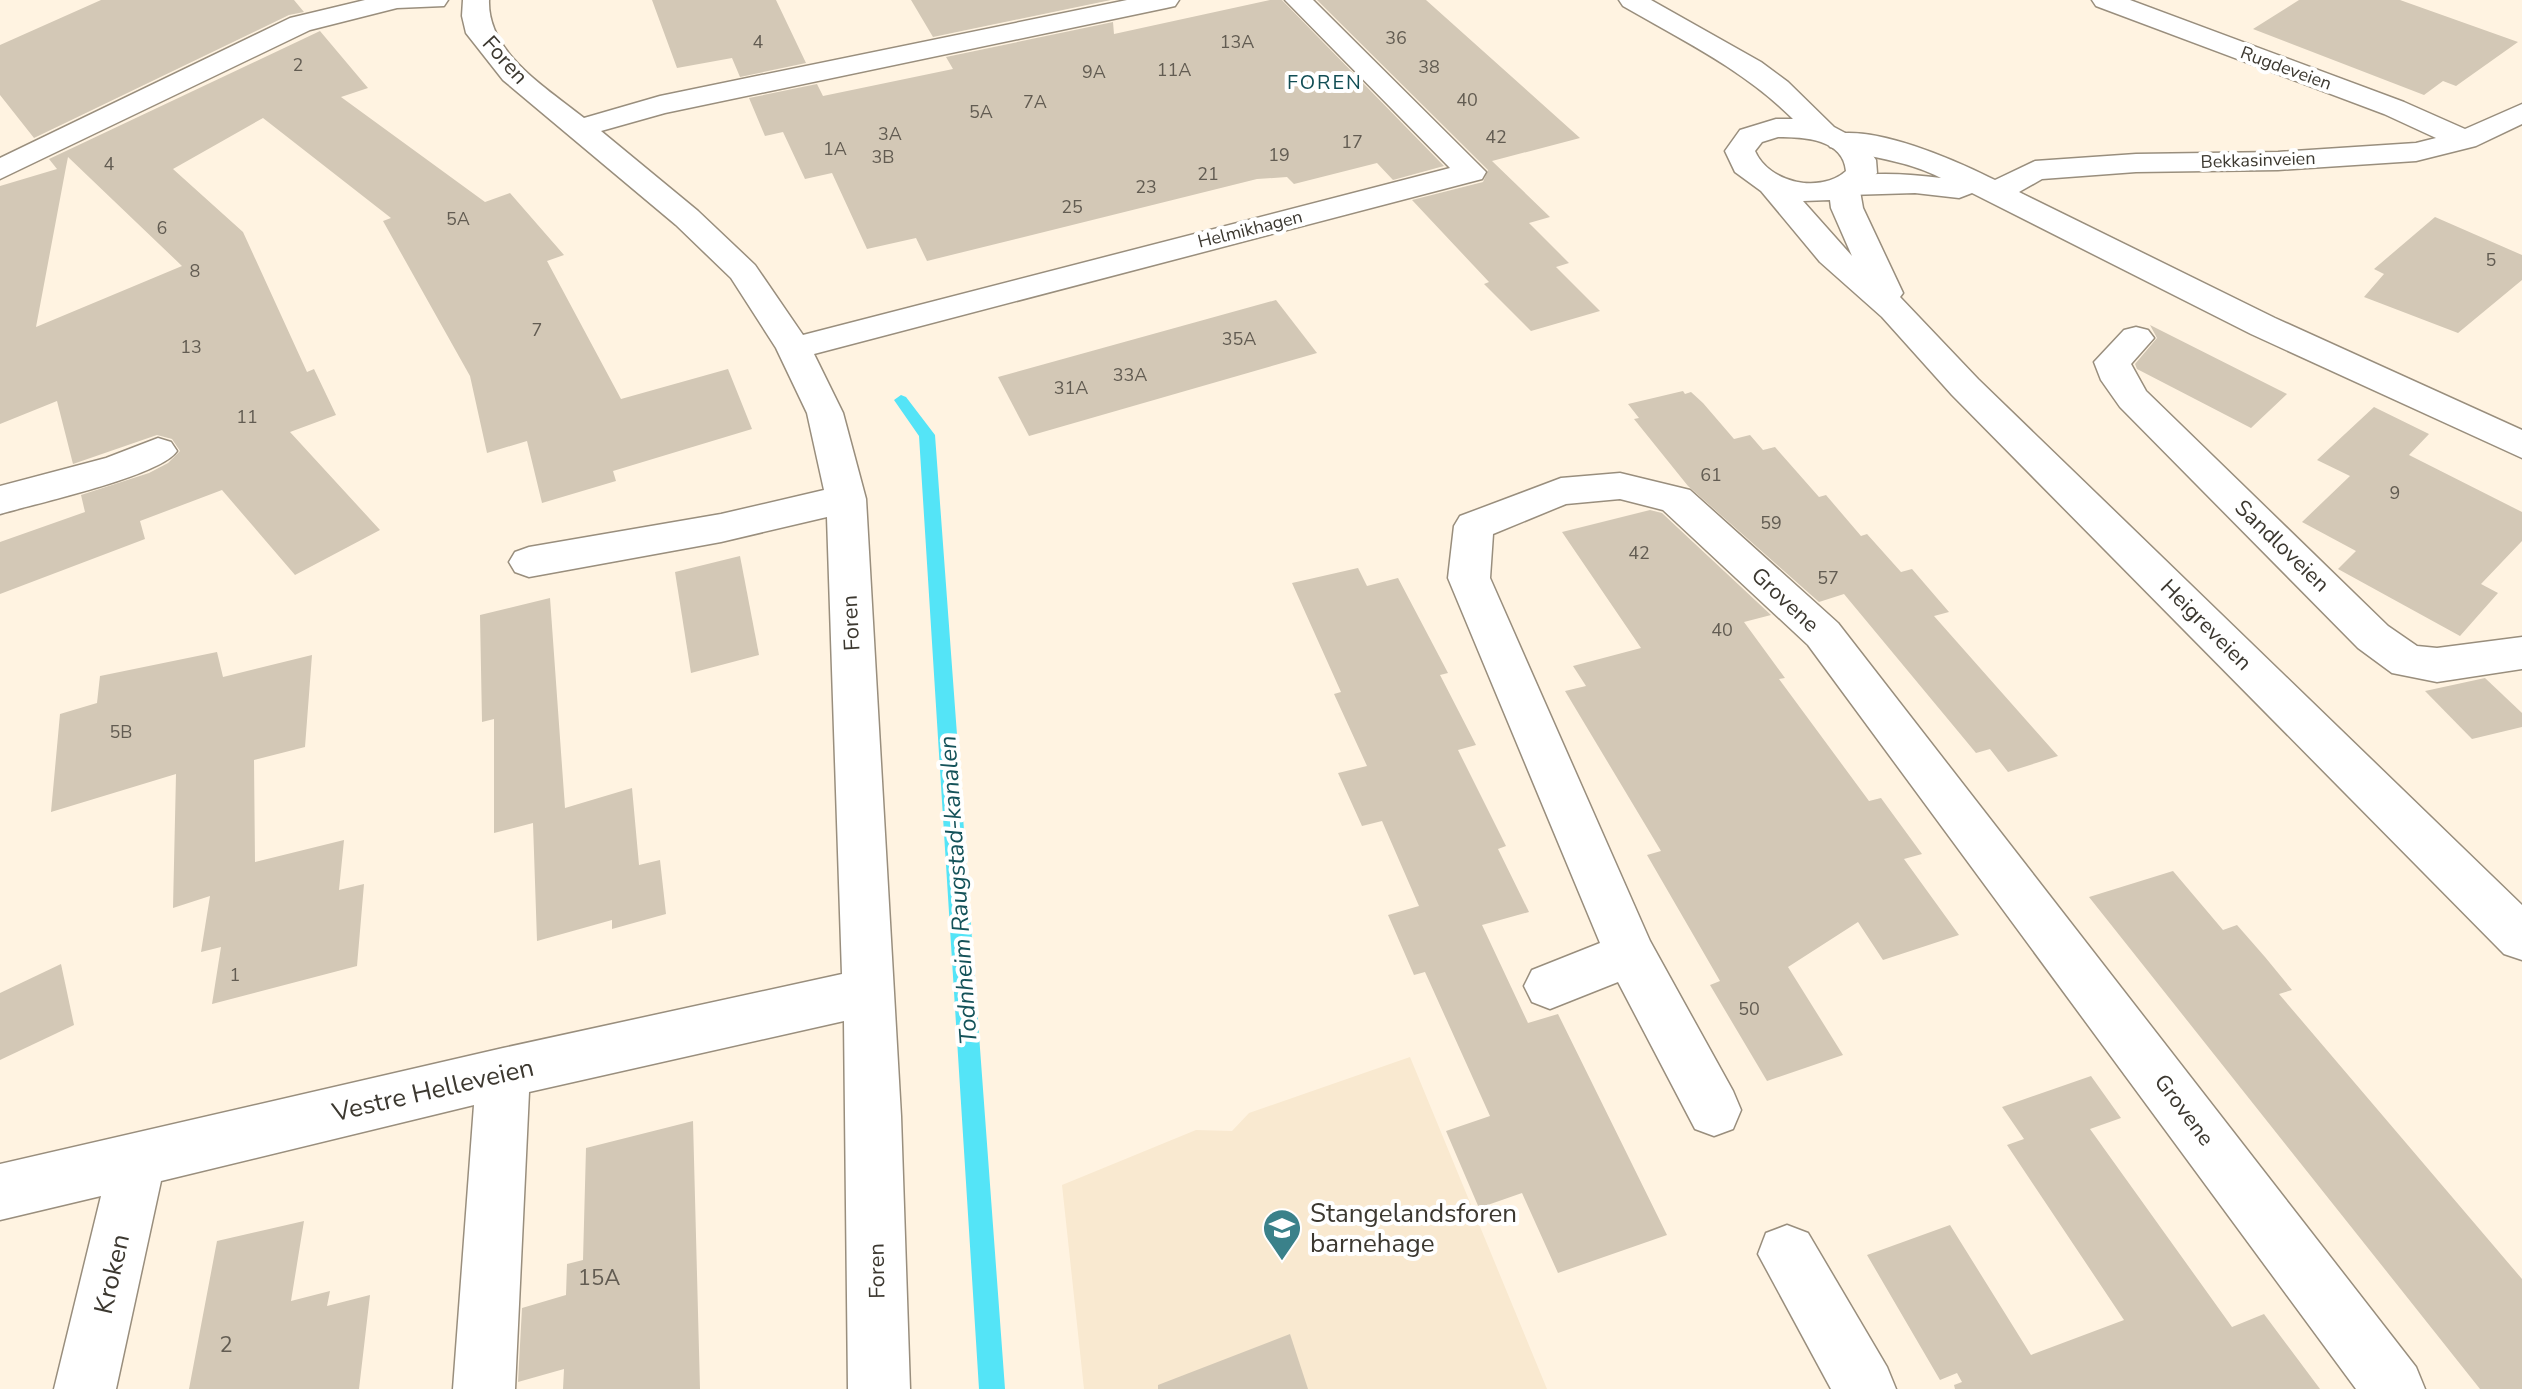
<svg xmlns="http://www.w3.org/2000/svg" width="2522" height="1389" font-family="'Nunito Sans',sans-serif">
	<rect width="100%" height="100%" fill="#fff3e1"/>
	<polygon fill="#f9e9d0" points="1410,1057 1547,1389 1084,1389 1062,1185 1196,1130 1232,1131 1249,1113"/>
	<g fill="none" stroke-linecap="round" stroke-linejoin="round">
		<polygon fill="#54e4f7" fill-rule="evenodd" points="901,395 906,397 935,435 1005,1389 979,1389 919,436 894,400"/>
	</g>
	<g fill="#d3c8b6" fill-rule="evenodd">
		<polygon points="101,0 294,0 304,12 289,15 34,138 0,95 0,45"/>
		<polygon points="652,0 776,0 806,63 740,77 732,58 677,68"/>
		<polygon points="911,0 1111,0 933,37"/>
		<polygon points="1270,0 1282,0 1444,166 1393,180 1377,163 1294,184 1287,177 1257,179 927,261 916,238 867,249 832,173 805,179 783,132 765,136 749,98 817,84 823,96 953,69 946,57 1113,22 1114,34"/>
		<polygon points="1317,0 1426,0 1580,138 1492,161 1550,217 1529,223 1569,263 1556,267 1600,311 1531,331 1484,284 1489,282 1412,200 1483,182 1488,170"/>
		<polygon points="2299,0 2400,0 2518,42 2456,86 2443,81 2424,95 2253,29"/>
		<path d="M320 31 368 88 341 97 485 202 510 193 564 255 547 261 621 399 728 369 752 429 613 471 616 481 542 503 527 441 487 453 470 376 383 221 391 218 263 118 173 169 243 232 307 372 314 369 336 415 290 432 380 530 295 575 222 490 140 521 145 539 0 594V542L85 512 81 495 149 473 168 463 180 451 172 439 157 435 73 464 57 401 0 424V186L57 169 49 159ZM68 157 182 266 36 327 66 167Z"/>
		<polygon points="2435,217 2522,255 2522,280 2458,333 2364,297 2384,274 2374,269"/>
		<polygon points="1276,300 1317,353 1029,436 998,377"/>
		<polygon points="2150,325 2287,394 2251,428 2137,369 2135,364 2157,338"/>
		<polygon points="1683,391 1685,394 1691,392 1703,403 1734,439 1750,435 1763,450 1775,447 1819,497 1826,495 1861,536 1867,534 1901,572 1912,569 1949,612 1934,616 2058,756 2008,772 1990,749 1976,753 1844,594 1819,602 1688,486 1634,419 1639,418 1628,404"/>
		<polygon points="2374,407 2429,434 2409,455 2522,512 2522,541 2481,584 2498,593 2460,636 2338,569 2356,551 2302,522 2350,476 2317,460"/>
		<polygon points="1650,510 1662,513 1771,615 1744,622 1785,678 1779,679 1869,801 1881,798 1922,854 1904,859 1959,935 1883,960 1858,922 1788,967 1843,1055 1767,1081 1710,985 1720,981 1647,855 1661,851 1565,691 1586,686 1573,666 1641,648 1562,532"/>
		<polygon points="740,556 759,655 691,673 675,572"/>
		<polygon points="1358,568 1367,586 1398,578 1448,673 1440,675 1476,745 1458,750 1506,846 1498,849 1529,912 1482,925 1528,1023 1558,1014 1667,1235 1558,1273 1522,1193 1479,1208 1446,1131 1490,1116 1425,972 1414,975 1388,915 1419,906 1382,821 1362,826 1338,773 1367,766 1334,694 1341,692 1292,583"/>
		<polygon points="550,598 565,808 632,788 639,865 660,860 666,914 612,929 612,920 537,941 533,823 494,833 494,719 482,722 480,615"/>
		<polygon points="217,652 223,677 312,655 305,747 254,760 255,862 344,840 339,890 364,884 357,966 212,1004 221,947 201,952 210,896 173,908 176,774 51,812 60,714 97,703 100,676"/>
		<polygon points="2485,678 2522,713 2522,727 2472,739 2425,691"/>
		<polygon points="2173,871 2223,930 2237,925 2265,957 2292,990 2279,994 2522,1279 2522,1389 2480,1389 2089,897"/>
		<polygon points="61,964 74,1025 0,1060 0,993"/>
		<polygon points="2091,1076 2121,1118 2090,1129 2232,1327 2264,1314 2320,1389 1955,1389 1954,1385 1962,1382 1957,1373 1940,1380 1867,1255 1950,1225 2031,1355 2124,1320 2007,1145 2024,1139 2002,1107"/>
		<polygon points="693,1121 700,1389 563,1389 564,1369 518,1382 522,1308 566,1295 567,1264 583,1260 586,1148"/>
		<polygon points="304,1221 291,1301 330,1291 327,1306 370,1295 359,1389 189,1389 217,1241"/>
		<polygon points="1290,1334 1308,1389 1158,1389 1158,1385"/>
	</g>
	<g fill="none" stroke-linecap="round" stroke-linejoin="round">
		<defs>
			<g id="minor">
				<polygon points="365,0 448,0 444,6 397,8 310,30 0,179 0,158 290,18"/>
				<path d="M463 0H489C487 53 547 88 584 118L660 96 1127 0H1179L1175 6 1166 8 665 113 601 131 698 211 755 265 803 335 1450 168 1285 0H1313L1486 172 1482 179 814 354 843 413 866 499 901 1116 910 1389H848L844 1021 529 1092 515 1389H453L474 1105 161 1181 116 1389H54L101 1196 0 1220V1164L503 1048 842 974 827 517 721 542 529 577 515 572 509 562 515 552 529 547 721 514 824 490 807 413 776 348 731 278 676 225 503 80 466 33 462 16Z"/>
				<path d="M2092 0H2130L2404 102 2465 129 2522 104V124L2476 146 2416 161 2278 170 2136 172 2042 179 2019 192 2275 318 2522 430V458L2251 334 1972 193 1959 198 1915 193 1849 195 1838 193 1833 186 1838 179C1870 171 1909 174 1941 178 1906 160 1868 157 1830 147L1826 141 1830 135C1874 124 1955 160 1995 180L2035 161 2136 154 2278 152 2416 143 2436 138 2384 114 2096 6Z"/>
				<polygon points="2136,327 2148,330 2154,338 2131,364 2146,391 2388,626 2417,646 2437,648 2522,637 2522,669 2437,682 2392,673 2358,648 2120,407 2101,380 2094,362 2124,330"/>
				<path d="M158 438 171 442 177 451C161 476 34 504 0 514V486L106 458Z"/>
				<polygon points="1620,473 1690,490 1838,623 2416,1367 2425,1389 2356,1389 1808,645 1663,510 1620,499 1566,504 1493,534 1490,578 1650,941 1733,1091 1741,1110 1733,1129 1714,1136 1695,1129 1618,982 1550,1009 1532,1002 1524,986 1532,970 1600,943 1448,578 1454,526 1460,516 1561,478"/>
				<polygon points="1787,1225 1808,1233 1887,1367 1896,1389 1831,1389 1758,1254 1766,1233"/>
			</g>
			<path id="major" d="M1619 0H1651L1761 62 1788 82 1834 127 1864 143 1876 160 1877 173 1860 191 1863 208 1903 293 1900 297 1978 379 2522 905V960L2504 954 1952 395 1882 317 1820 262 1761 191 1735 172 1725 151 1740 130 1776 119H1793C1744 70 1682 40 1623 6ZM1778 137C1805 137 1843 139 1846 171 1820 194 1769 183 1755 151L1762 142ZM1830 200 1831 208 1852 256 1803 201Z"/>
		</defs>
		<use href="#minor" stroke="#998e7d" stroke-width="3"/>
		<use href="#major" stroke="#998e7d" stroke-width="3"/>
		<use href="#minor" fill="#fff" fill-rule="evenodd"/>
		<use href="#major" fill="#fff" fill-rule="evenodd"/>
	</g>
	<defs>
		<symbol id="school-pin" viewBox="-11 -11 22 30"><path d="M0 17L-7.5 6A9.5 9.5 0 1 1 7.5 6Z" fill="#3a818a" stroke="#fff"/><path d="M0-5L7-2L0 1L-7-2ZM-4 1L0 2.5L4 1V4Q0 6-4 4Z" fill="#fff"/></symbol>
	</defs>
	<g fill-rule="evenodd">
		<use href="#school-pin" x="1260" y="1206" width="44" height="60"/>
	</g>
	<g text-anchor="middle" dominant-baseline="central" stroke-width="8" stroke-linejoin="round" paint-order="stroke">
		<g font-size="18" fill="#625c52">
			<text x="1396" y="38">36</text>
			<text x="758" y="42">4</text>
			<text x="1237" y="42">13A</text>
			<text x="298" y="65">2</text>
			<text x="1429" y="67">38</text>
			<text x="1174" y="70">11A</text>
			<text x="1094" y="72">9A</text>
			<text x="1467" y="100">40</text>
			<text x="1035" y="102">7A</text>
			<text x="981" y="112">5A</text>
			<text x="890" y="134">3A</text>
			<text x="1496" y="137">42</text>
			<text x="1352" y="142">17</text>
			<text x="835" y="149">1A</text>
			<text x="1279" y="155">19</text>
			<text x="883" y="157">3B</text>
			<text x="109" y="164">4</text>
			<text x="1208" y="174">21</text>
			<text x="1146" y="187">23</text>
			<text x="1072" y="207">25</text>
			<text x="458" y="219">5A</text>
			<text x="162" y="228">6</text>
			<text x="2491" y="260">5</text>
			<text x="195" y="271">8</text>
			<text x="537" y="330">7</text>
			<text x="1239" y="339">35A</text>
			<text x="191" y="347">13</text>
			<text x="1130" y="375">33A</text>
			<text x="1071" y="388">31A</text>
			<text x="247" y="417">11</text>
			<text x="1711" y="475">61</text>
			<text x="2395" y="493">9</text>
			<text x="1771" y="523">59</text>
			<text x="1639" y="553">42</text>
			<text x="1828" y="578">57</text>
			<text x="1722" y="630">40</text>
			<text x="121" y="732">5B</text>
			<text x="235" y="975">1</text>
			<text x="1749" y="1009">50</text>
		</g>
		<g font-size="18" fill="#3c3830" stroke="#fff">
			<text transform="translate(2286 68) rotate(20)">Rugdeveien</text>
			<text transform="translate(2258 160) rotate(-2)">Bekkasinveien</text>
			<text transform="translate(1250 229) rotate(-14)">Helmikhagen</text>
		</g>
		<g font-size="20" letter-spacing="2" fill="#104d54" stroke="#fff">
			<text x="1325" y="82">FOREN</text>
		</g>
		<g font-size="22" fill="#3c3830" stroke="#fff">
			<text transform="translate(505 60) rotate(48)">Foren</text>
			<text transform="translate(2282 546) rotate(44)">Sandloveien</text>
			<text transform="translate(1785 600) rotate(43)">Grovene</text>
			<text transform="translate(851 623) rotate(-93)">Foren</text>
			<text transform="translate(2206 625) rotate(45)">Heigreveien</text>
			<text transform="translate(2184 1110) rotate(53)">Grovene</text>
			<text transform="translate(877 1271) rotate(-91)">Foren</text>
		</g>
		<g font-size="22" fill="#625c52">
			<text x="599" y="1278">15A</text>
			<text x="226" y="1345">2</text>
		</g>
		<g font-size="24" font-style="italic" fill="#145259" stroke="#fff">
			<text transform="translate(958 890) rotate(-94)">Todnheim Raugstad-kanalen</text>
		</g>
		<g font-size="26" fill="#3c3830" stroke="#fff">
			<text transform="translate(433 1090) rotate(-13)">Vestre Helleveien</text>
			<text transform="translate(112 1274) rotate(-77)">Kroken</text>
		</g>
		<g font-size="26" fill="#3c3830" stroke="#fff" text-anchor="start">
			<text x="1310" y="1213">Stangelandsforen<tspan x="1310" dy="30">barnehage</tspan></text>
		</g>
	</g>
</svg>
